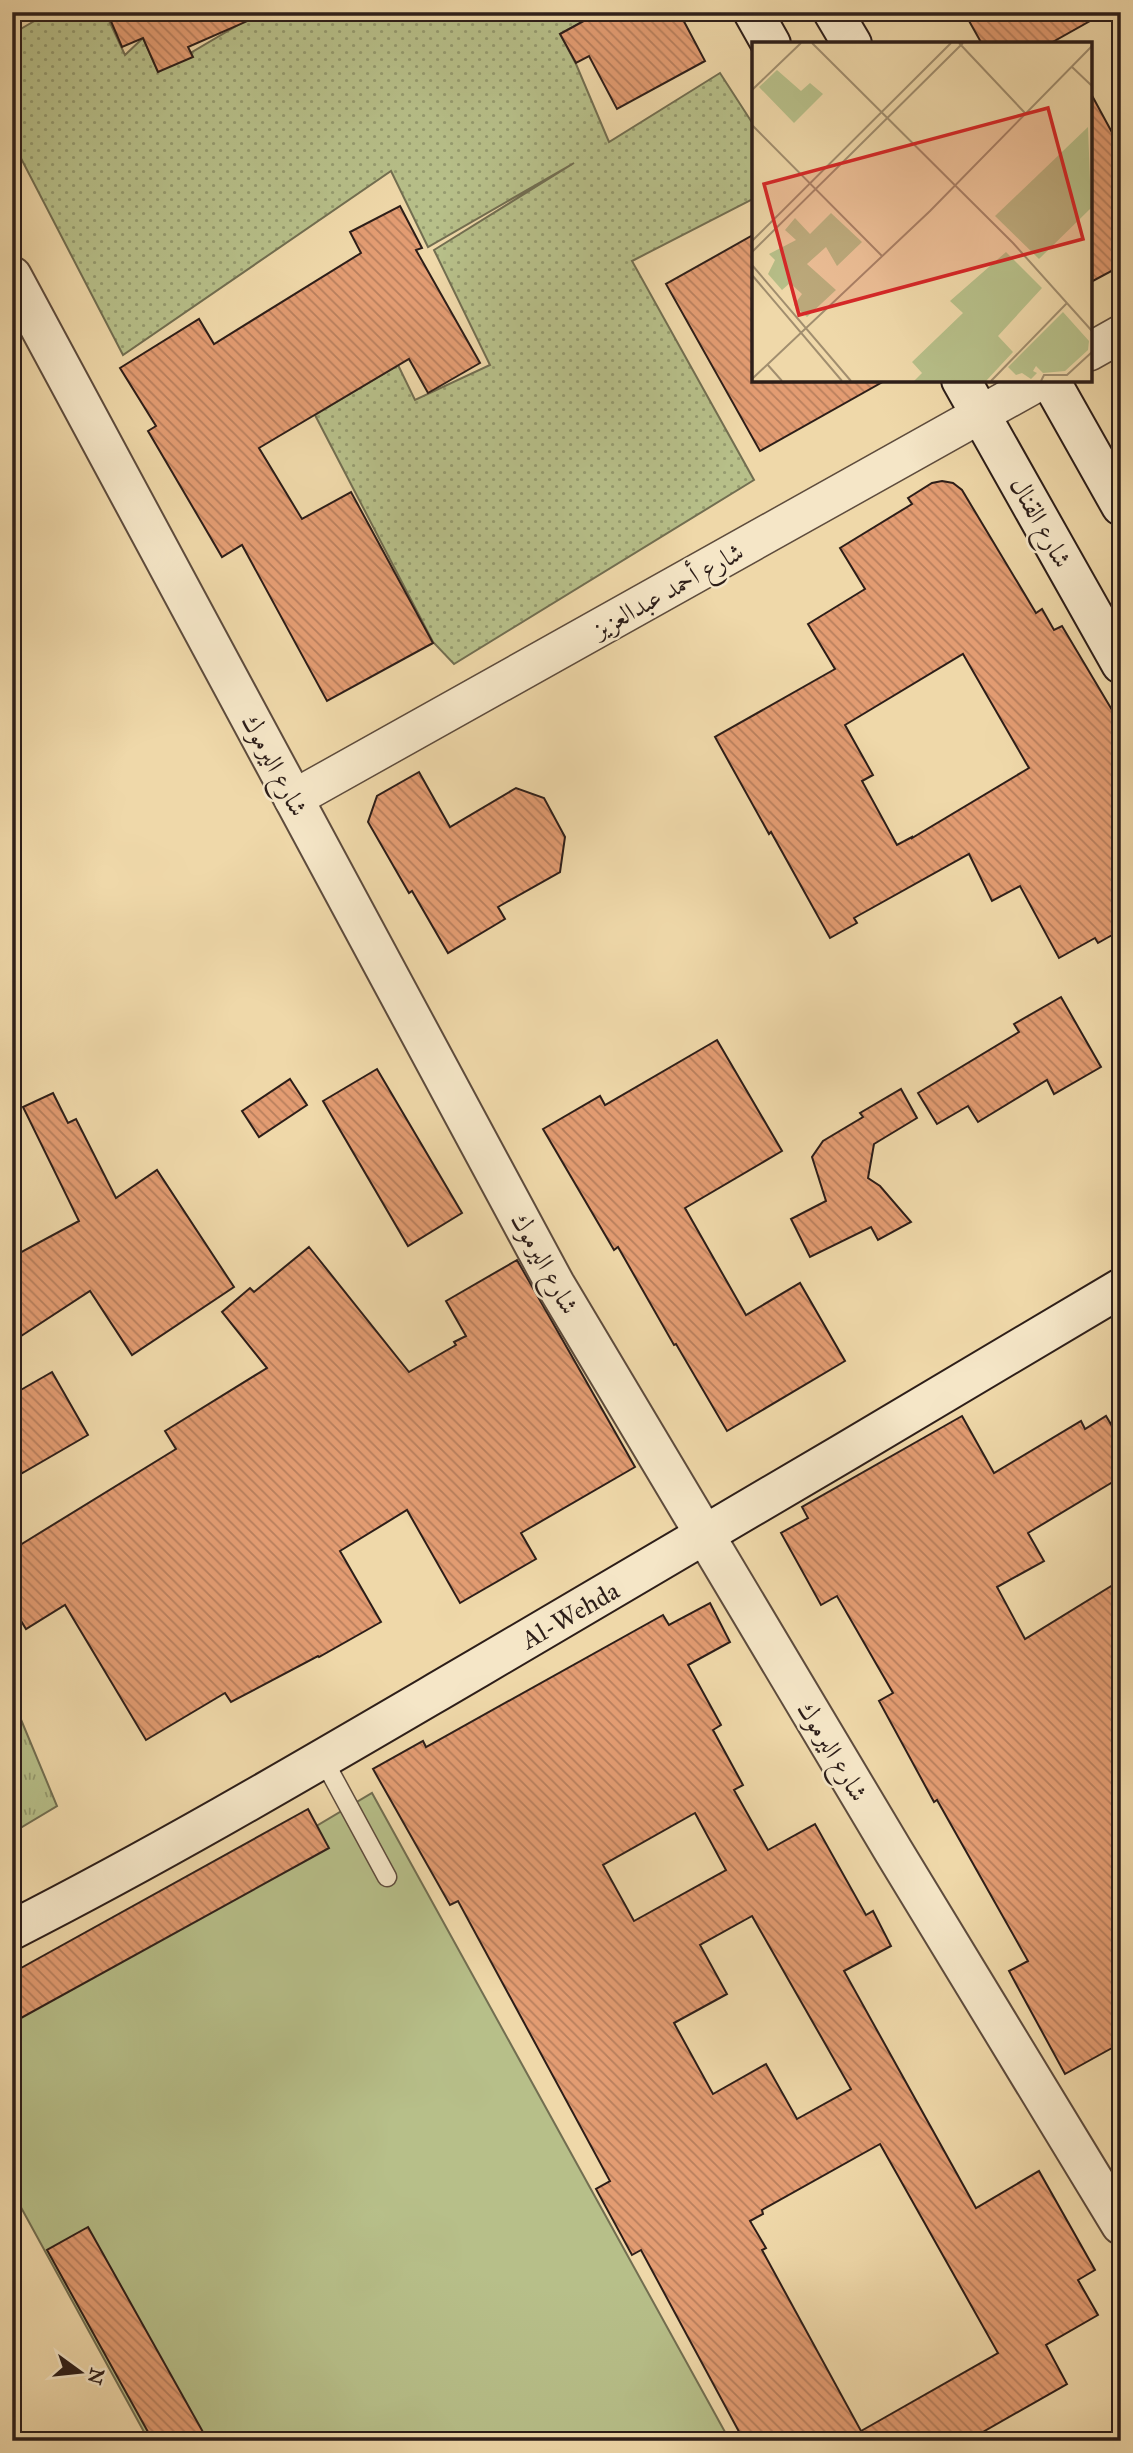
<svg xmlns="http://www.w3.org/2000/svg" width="1133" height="2453" font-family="'IM FELL Great Primer',Amiri,serif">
	<defs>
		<pattern id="grass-dots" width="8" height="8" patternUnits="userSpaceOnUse" patternTransform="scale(1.75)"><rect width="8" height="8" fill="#b7bf89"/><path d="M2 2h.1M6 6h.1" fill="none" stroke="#959b6f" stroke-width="1.8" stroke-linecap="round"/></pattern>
		<pattern id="park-tufts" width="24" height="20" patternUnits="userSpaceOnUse" patternTransform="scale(1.75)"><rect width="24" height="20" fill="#b7bf89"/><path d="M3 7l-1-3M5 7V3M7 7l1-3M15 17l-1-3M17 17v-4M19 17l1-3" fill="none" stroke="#959b6f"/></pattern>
		<pattern id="building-back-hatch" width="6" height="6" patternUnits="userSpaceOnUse" patternTransform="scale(1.75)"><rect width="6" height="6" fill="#e39c72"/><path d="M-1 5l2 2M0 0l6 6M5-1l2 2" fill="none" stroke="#b87f5d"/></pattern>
	</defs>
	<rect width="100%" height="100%" fill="#efd8a9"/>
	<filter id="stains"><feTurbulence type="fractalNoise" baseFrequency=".00286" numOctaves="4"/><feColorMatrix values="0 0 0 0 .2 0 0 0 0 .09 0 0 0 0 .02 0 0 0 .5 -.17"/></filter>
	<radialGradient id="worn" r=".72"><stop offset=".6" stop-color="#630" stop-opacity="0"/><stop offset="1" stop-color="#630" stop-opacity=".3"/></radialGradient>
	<polygon fill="url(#grass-dots)" stroke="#726e51" stroke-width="2" points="50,12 105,12 125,55 143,38 158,72 260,12 590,12 584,21 560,34 576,64 609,142 720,73 753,124 753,199 632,261 754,480 454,664 433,642 315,415 398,365 415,400 490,365 434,250 574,163 428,247 391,171 123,355 12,141 12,34"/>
	<polygon fill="url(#park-tufts)" stroke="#726e51" stroke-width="2" points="12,1698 57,1806 12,1833"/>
	<polygon fill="#b7bf89" stroke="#726e51" stroke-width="2" points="372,1793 730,2441 149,2441 12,2191 12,2007"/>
	<g fill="url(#building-back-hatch)" stroke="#2d1e19" stroke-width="2" fill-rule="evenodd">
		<polygon points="107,12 268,12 188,47 193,57 158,72 143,38 122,47"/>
		<polygon points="600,12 679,12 705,61 617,109 589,56 576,63 560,34"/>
		<polygon points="964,12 1106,12 1049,44 982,44"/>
		<polygon points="1089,90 1121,149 1121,266 1089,283"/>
		<polygon points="400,206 422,248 416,250 480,363 428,393 409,359 259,448 302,519 351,492 433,643 327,701 242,545 222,557 148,431 156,426 120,368 199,319 214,344 361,253 350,232"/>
		<polygon points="753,235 753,380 886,380 760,451 666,284"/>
		<path d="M942 481 953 483 962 490 1036 613 1042 609 1054 630 1062 626 1121 725V930L1098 943 1095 938 1059 958 1020 886 992 901 969 854 854 918 857 923 830 938 771 832 769 834 715 737 835 669 808 624 865 589 840 548 912 504 908 498 932 483ZM963 654 1029 768 912 838V837L897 845 862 781 873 775 845 725Z"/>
		<polygon points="419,772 450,827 516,788 544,798 565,837 560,872 498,907 505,919 448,953 412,891 409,893 368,822 377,796"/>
		<polygon points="1061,997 1101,1067 1054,1094 1047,1080 978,1122 968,1106 937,1124 918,1093 1019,1032 1014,1024"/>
		<polygon points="717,1040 782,1151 685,1208 746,1315 800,1283 845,1361 727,1431 676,1344 674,1345 618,1247 614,1250 543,1129 600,1096 605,1105"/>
		<polygon points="377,1069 462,1213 408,1246 323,1101"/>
		<polygon points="290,1079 307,1105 259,1137 242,1111"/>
		<polygon points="901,1089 917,1118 874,1144 868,1178 880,1186 911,1222 878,1240 871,1227 810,1257 791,1219 826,1201 812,1157 823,1141 863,1117 860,1113"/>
		<polygon points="53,1093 68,1123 76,1119 116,1198 157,1170 234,1287 132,1355 90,1291 12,1342 12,1257 79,1221 23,1107"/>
		<polygon points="309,1247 409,1372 456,1345 454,1342 466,1336 446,1301 517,1260 635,1467 521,1533 536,1559 460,1603 407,1510 340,1551 381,1622 319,1657 318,1656 231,1702 225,1693 146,1740 65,1605 26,1629 12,1606 12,1550 176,1449 165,1431 267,1368 222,1312 250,1288 254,1292"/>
		<polygon points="52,1372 88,1435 12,1479 12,1395"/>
		<polygon points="962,1416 994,1473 1081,1421 1085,1429 1106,1416 1121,1441 1121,1477 1028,1533 1044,1561 997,1587 1025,1639 1121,1580 1121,2043 1065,2074 1009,1971 1028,1961 937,1800 934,1802 879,1701 893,1693 837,1596 821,1605 781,1533 808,1518 802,1507"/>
		<path d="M710 1603 730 1642 688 1665 721 1725 713 1730 743 1785 734 1790 768 1850 815 1824 866 1915 873 1911 891 1946 844 1971 976 2208 1039 2171 1095 2270 1078 2280 1098 2315 1046 2345 1067 2384 967 2441H744L641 2250 632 2255 596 2189 610 2181 458 1901 450 1905 373 1769 423 1741 426 1747 663 1615 669 1625ZM695 1813 726 1870 634 1921 603 1865ZM752 1916 851 2089 797 2119 766 2064 713 2094 674 2023 727 1994 700 1945ZM880 2144 998 2353 861 2431 762 2250 766 2248 750 2221 763 2214 762 2210Z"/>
		<polygon points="308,1809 329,1848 12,2023 12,1973"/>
		<polygon points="88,2227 208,2441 153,2441 47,2250"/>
	</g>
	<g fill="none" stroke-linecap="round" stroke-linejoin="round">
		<defs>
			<polyline id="service" points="323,1759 387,1877"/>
			<g id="minor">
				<polyline points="1089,352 1121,334"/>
				<polyline points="293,799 1042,380"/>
			</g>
			<polyline id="tertiary" points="12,276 555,1284 894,1852 1121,2225"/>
			<g id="secondary">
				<polyline points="753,12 771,44"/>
				<polyline points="833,12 852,44"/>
				<polyline points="961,380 1121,664"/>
				<polyline points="1050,380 1121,506"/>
				<path d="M12 1930C171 1849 324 1758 478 1668 693 1543 907 1415 1121 1288"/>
			</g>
		</defs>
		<use href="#service" stroke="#5e4c3d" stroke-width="21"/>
		<use href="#minor" stroke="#5e4c3d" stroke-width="40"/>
		<use href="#tertiary" stroke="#5e4c3d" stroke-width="42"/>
		<use href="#secondary" stroke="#2d1e19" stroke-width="42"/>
		<use href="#service" stroke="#f5e6c7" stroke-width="18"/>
		<use href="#minor" stroke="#f5e6c7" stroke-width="37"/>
		<use href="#tertiary" stroke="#f5e6c7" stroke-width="38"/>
		<use href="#secondary" stroke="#f5e6c7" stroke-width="38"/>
	</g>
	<g text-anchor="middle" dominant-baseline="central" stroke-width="5" stroke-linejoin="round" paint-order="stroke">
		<g font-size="26" fill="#2d1e19" stroke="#f5e6c7">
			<text transform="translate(1041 522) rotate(61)">شارع القنال</text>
			<text transform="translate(668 590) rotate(-29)">شارع أحمد عبدالعزيز</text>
			<text transform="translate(275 765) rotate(62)">شارع اليرموك</text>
			<text transform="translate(545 1263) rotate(61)">شارع اليرموك</text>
			<text transform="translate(570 1615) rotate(-30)">Al-Wehda</text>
			<text transform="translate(833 1751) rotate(59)">شارع اليرموك</text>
		</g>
	</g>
	<g transform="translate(752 42)">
		<rect width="340" height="340" fill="#efd8a9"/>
		<path d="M25 28 49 49 58 41 71 52 42 81 7 45ZM79 171 110 200 85 224 74 205 55 222 84 248 55 275 42 263 50 252 38 241 30 248 16 232 23 218 17 212 44 198 33 188 43 176 58 192ZM311 270 337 299 336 308 313 329 291 331 284 324 281 329 285 331 279 337 270 331 264 333 256 325Z" fill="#b7bf89"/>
		<path d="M254 210 290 246 246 294 261 310 234 339H162L170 331 160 320 211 271 198 259Z" fill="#b7bf89"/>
		<path d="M336 85 339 166 287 217 243 174Z" fill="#b7bf89"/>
		<path fill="none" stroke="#a18e6f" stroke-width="2" d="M60 1 261 201 340 289M207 1 273 71M319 24 340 44M0 48 49 1M0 83 130 214M0 199 199 1M0 210 211 1M0 223 99 339M0 233 90 339M15 322 30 339M0 337 178 169 340 4M239 339 315 261M289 339 292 333H315L340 310"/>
		<path fill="#d62828" fill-opacity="0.15" stroke="#d62828" stroke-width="3.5" d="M296 66 331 197 47 273 12 142Z"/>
		<rect width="340" height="340" fill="none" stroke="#2d1e19" stroke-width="3.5"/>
	</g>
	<rect width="1133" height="2453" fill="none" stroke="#efd8a9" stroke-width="42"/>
	<rect x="14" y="14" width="1105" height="2425" fill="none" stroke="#2d1e19" stroke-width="3.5"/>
	<rect x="21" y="21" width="1091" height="2411" fill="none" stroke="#2d1e19" stroke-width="2"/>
	<g transform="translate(80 2372) rotate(105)" stroke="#f5e6c7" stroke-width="5" paint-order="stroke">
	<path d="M0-5L12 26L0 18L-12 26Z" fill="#2d1e19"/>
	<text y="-10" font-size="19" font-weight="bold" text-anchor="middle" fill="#2d1e19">N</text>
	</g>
	<rect width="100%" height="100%" filter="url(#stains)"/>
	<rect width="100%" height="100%" fill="url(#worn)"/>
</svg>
